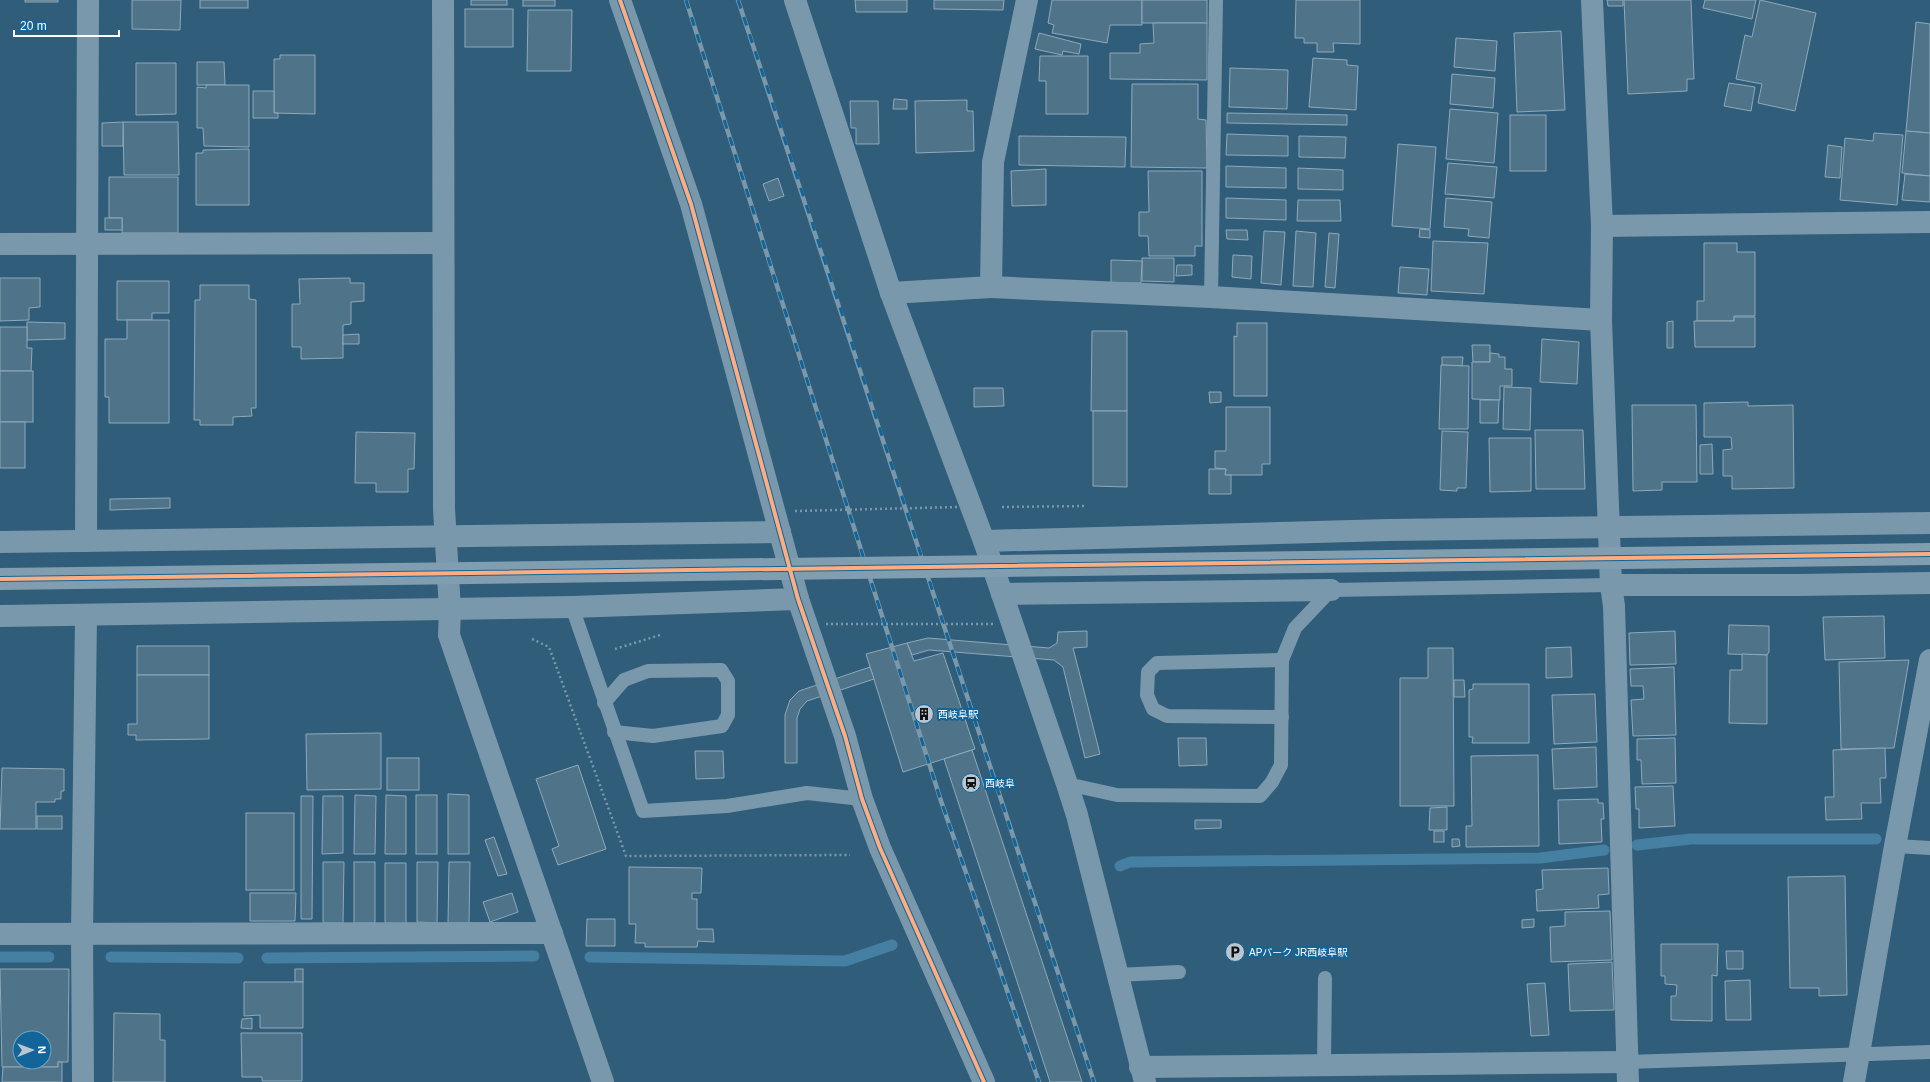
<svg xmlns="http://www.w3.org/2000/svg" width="1930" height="1082" font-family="Arial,'Noto Sans JP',sans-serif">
	<rect width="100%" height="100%" fill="#305d79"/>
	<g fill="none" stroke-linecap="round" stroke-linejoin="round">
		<g stroke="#457fa2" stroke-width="11">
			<polyline points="1637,845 1691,839 1876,839"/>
			<polyline points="1120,866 1130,862 1540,858 1604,850"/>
			<polyline points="0,957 49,957"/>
			<polyline points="111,957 238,958"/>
			<polyline points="590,957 845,961 892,945"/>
			<polyline points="267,958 534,956"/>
		</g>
	</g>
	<g fill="#4f7489" stroke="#8fa9b9" fill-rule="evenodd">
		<rect x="25" y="0" width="33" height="2"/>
		<polygon points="132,0 181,0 180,30 132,29"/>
		<rect x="200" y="0" width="48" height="8"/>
		<rect x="471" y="0" width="36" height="5"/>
		<rect x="523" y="0" width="32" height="6"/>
		<polygon points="855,0 907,0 907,12 856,12"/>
		<polygon points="934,0 1004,0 1003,10 934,9"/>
		<polygon points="1052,0 1142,0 1142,25 1110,25 1107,43 1052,33 1054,25 1048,23"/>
		<rect x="1142" y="0" width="65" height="23"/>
		<polygon points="1296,0 1360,0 1360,44 1333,43 1334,52 1317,52 1317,43 1304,43 1304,38 1295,38"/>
		<polygon points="1607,0 1623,0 1623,6 1608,6"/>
		<polygon points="1624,0 1691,0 1694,79 1687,79 1687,91 1628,94"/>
		<polygon points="1705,0 1756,0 1752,19 1703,8"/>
		<polygon points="1760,0 1816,13 1795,111 1758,103 1762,84 1736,79 1745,35 1752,37"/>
		<rect x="465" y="9" width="48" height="38"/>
		<polygon points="528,10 572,10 571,71 527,71"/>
		<polygon points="1916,22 1930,24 1930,133 1906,131"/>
		<polygon points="1153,23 1207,23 1207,80 1110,79 1110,53 1140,53 1140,44 1154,43"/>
		<polygon points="1561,31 1565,110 1517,112 1514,33"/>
		<polygon points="1039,33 1081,44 1079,54 1063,51 1062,55 1035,49"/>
		<polygon points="1456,38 1497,41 1495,71 1454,67"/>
		<polygon points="280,55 315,55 315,114 274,113 274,59 280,59"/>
		<polygon points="1040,56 1088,56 1088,114 1046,114 1046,81 1039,81"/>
		<polygon points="1313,58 1347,60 1347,65 1358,66 1356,110 1309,107"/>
		<polygon points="197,62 224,62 225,85 197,85"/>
		<polygon points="136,63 176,63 176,114 136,115"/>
		<polygon points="1230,68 1288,70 1287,109 1229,107"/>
		<polygon points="1452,74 1495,78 1493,108 1450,104"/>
		<polygon points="1729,83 1755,87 1751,111 1724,106"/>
		<polygon points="1132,84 1198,84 1198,119 1206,120 1207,168 1131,167"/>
		<polygon points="206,85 249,85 249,147 204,146 203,128 197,128 197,87 206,88"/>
		<polygon points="253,91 274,91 274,113 278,113 278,118 253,118"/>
		<polygon points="894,99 907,100 907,109 893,109"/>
		<polygon points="967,100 967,111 973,111 974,151 916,153 915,101"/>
		<polygon points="850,101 878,101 879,144 856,144 856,128 851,128"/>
		<polygon points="1450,109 1498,113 1494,163 1446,159"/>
		<polygon points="1227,113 1347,115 1347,125 1227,123"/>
		<rect x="1510" y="115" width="36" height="56"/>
		<polygon points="123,122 178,122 179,175 124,175"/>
		<polygon points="123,122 123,146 102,146 102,123"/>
		<polygon points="1906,131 1930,133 1930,176 1902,173"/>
		<polygon points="1874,133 1903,135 1897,205 1840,200 1845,138 1873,141"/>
		<polygon points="1227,134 1288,136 1288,156 1226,155"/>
		<polygon points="1019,136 1126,137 1125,167 1019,165"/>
		<polygon points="1299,136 1346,137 1345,158 1299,157"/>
		<polygon points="1398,144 1436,147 1430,229 1392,226"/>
		<polygon points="1828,145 1842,147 1840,178 1825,177"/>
		<polygon points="249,149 249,205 196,205 196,153 203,153 203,150"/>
		<polygon points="1448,163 1497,167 1494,198 1445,194"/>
		<polygon points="1226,166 1286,168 1286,188 1226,187"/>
		<polygon points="1298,168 1343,170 1343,190 1298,189"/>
		<polygon points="1046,169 1046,205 1012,206 1011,171"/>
		<polygon points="1148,171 1202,171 1202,246 1195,246 1195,256 1149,256 1148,236 1139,236 1139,212 1149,212"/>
		<polygon points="1905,174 1930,176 1930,202 1902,200"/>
		<polygon points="109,177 178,177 178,233 122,233 122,218 109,218"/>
		<polygon points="778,178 784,196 769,201 763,184"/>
		<polygon points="1226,198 1286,200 1286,220 1226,218"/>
		<polygon points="1446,198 1492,202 1489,238 1468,236 1469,229 1444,227"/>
		<polygon points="1298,200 1340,200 1341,221 1297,221"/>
		<rect x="105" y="218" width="17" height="12"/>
		<polygon points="1420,229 1430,230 1430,238 1419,237"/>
		<polygon points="1226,230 1247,230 1248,240 1227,239"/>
		<polygon points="1264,231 1285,232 1281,285 1261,283"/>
		<polygon points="1296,231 1316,233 1313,287 1293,286"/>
		<polygon points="1329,233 1339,234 1335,288 1325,287"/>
		<polygon points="1433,241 1488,243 1484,294 1431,291"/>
		<polygon points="1704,243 1737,243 1737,252 1755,252 1755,316 1734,316 1734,321 1697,321 1697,301 1704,301"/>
		<polygon points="1233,255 1252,256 1251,279 1232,277"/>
		<polygon points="1142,258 1174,258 1174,282 1142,281"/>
		<polygon points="1111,260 1142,261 1141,283 1111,283"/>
		<polygon points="1177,265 1192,265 1192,275 1176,276"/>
		<polygon points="1400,267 1429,269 1427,295 1398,293"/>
		<polygon points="0,278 40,278 40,307 29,308 29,320 0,321"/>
		<polygon points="350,278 350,283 364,283 364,301 351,302 351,324 343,325 343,358 301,359 301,347 292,347 292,304 300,304 299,279"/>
		<polygon points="117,281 169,281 169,313 152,313 152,320 117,320"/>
		<polygon points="200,285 249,285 249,299 256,300 256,408 251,408 252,416 233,417 233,425 200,425 200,420 194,420 195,300 200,300"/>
		<polygon points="1734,317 1755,317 1755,347 1695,347 1694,321 1734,321"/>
		<polygon points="127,320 169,320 169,423 109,423 109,397 105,397 105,339 127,339"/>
		<polygon points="1673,321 1673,348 1667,348 1667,322"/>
		<polygon points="27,322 65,323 65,339 27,340"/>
		<polygon points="1237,323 1267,323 1267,396 1234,396 1234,336 1237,337"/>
		<polygon points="0,327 27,327 27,348 32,348 31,371 0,371"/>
		<polygon points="1092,331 1127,331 1127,411 1091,411"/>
		<polygon points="359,334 359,344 343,344 343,335"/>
		<polygon points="1542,339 1579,342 1577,384 1540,382"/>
		<polygon points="1472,345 1490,345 1490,362 1473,362"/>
		<polygon points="1490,353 1499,354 1499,357 1505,357 1505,369 1512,369 1512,386 1500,386 1500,400 1472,399 1472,362 1490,362"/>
		<polygon points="1442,357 1463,357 1462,366 1442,365"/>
		<polygon points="1441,365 1469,366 1468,429 1439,429"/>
		<rect x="0" y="371" width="33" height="51"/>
		<polygon points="1504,387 1531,388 1530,430 1503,429"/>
		<polygon points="974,388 1003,388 1004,406 974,407"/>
		<polygon points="1209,392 1221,392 1221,402 1210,403"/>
		<polygon points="1480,400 1499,400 1498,423 1480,423"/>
		<polygon points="1748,402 1748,406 1793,405 1794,488 1732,489 1732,476 1723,476 1723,450 1732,449 1731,437 1704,437 1704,403"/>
		<polygon points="1632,405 1696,405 1697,482 1662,482 1662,490 1633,491"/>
		<polygon points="1226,407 1270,407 1270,464 1262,464 1262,475 1225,475 1226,469 1215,468 1215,451 1226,451"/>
		<polygon points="1093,411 1127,411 1127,487 1093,486"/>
		<rect x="0" y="422" width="25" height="46"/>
		<polygon points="1535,430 1583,430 1585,489 1536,489"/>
		<polygon points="1442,431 1468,432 1466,488 1457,488 1457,491 1440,490"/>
		<polygon points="356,432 415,433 414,469 408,469 408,492 376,492 376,483 355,483"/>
		<polygon points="1489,438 1531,438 1531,491 1490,492"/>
		<polygon points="1712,444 1713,474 1700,474 1700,445"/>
		<polygon points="1209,469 1226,469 1225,475 1231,475 1231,494 1209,494"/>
		<polygon points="170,498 170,508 110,510 110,499"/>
		<polygon points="1884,616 1885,658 1825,660 1823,617"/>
		<polygon points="1729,625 1769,626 1769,652 1767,655 1728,654"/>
		<polygon points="1087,631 1087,647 1073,648 1100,754 1085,758 1063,667 1054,660 929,650 912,655 907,643 928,638 1049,648 1057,643 1058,632"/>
		<polygon points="1675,631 1676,664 1630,665 1629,633"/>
		<polygon points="907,643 914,661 943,653 975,749 903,772 866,654"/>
		<rect x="137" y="646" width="72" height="29"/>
		<polygon points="1571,647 1572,677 1546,678 1546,648"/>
		<polygon points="1428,648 1453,648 1454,806 1400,806 1400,678 1428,678"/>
		<polygon points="1742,654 1767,655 1767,724 1729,723 1730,670 1742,670"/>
		<polygon points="1909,660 1894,748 1841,749 1839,662"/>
		<polygon points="870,667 874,679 807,701 800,709 797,718 797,763 785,763 785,715 790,700 799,691"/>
		<polygon points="1674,667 1676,735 1633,736 1631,700 1644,699 1643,686 1631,686 1630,669"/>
		<polygon points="137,675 209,675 209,739 136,740 136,735 128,735 128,724 137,724"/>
		<polygon points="1454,680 1464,680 1465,697 1454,697"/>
		<polygon points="1473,684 1529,684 1529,743 1472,743 1473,737 1469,737 1469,690 1473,689"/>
		<polygon points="1595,694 1597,742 1554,744 1552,695"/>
		<polygon points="381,733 381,789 307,790 306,734"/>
		<polygon points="1178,738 1206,738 1207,765 1179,766"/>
		<polygon points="1675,738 1676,783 1642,784 1641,760 1637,760 1637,739"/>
		<polygon points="1596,747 1597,787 1554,789 1552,749"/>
		<polygon points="1885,748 1886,778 1880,778 1881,803 1861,803 1862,819 1826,820 1825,797 1834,797 1833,750"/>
		<polygon points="972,750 1082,1082 1050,1082 944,759"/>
		<polygon points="695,751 723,751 724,778 696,779"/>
		<polygon points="1538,755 1539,846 1466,847 1466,826 1472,826 1471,756"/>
		<rect x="387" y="758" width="32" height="32"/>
		<polygon points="578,765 606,849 558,865 552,849 559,846 536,779"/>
		<polygon points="2,768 64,769 64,791 61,791 61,799 55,799 55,802 36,802 36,829 0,829"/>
		<polygon points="1673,786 1675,826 1639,828 1639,809 1636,809 1635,787"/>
		<polygon points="448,794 469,795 469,854 448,854"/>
		<polygon points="355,795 376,796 375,854 354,854"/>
		<polygon points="386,795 406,796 406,854 385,854"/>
		<rect x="416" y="795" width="21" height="59"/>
		<polygon points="301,796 313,796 312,919 301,919"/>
		<polygon points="323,796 343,796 343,853 322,854"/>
		<polygon points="1598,799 1598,803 1603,803 1604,819 1601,819 1602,842 1559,844 1558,800"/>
		<polygon points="1447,807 1447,830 1429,830 1430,808"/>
		<rect x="246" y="813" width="48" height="77"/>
		<rect x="37" y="816" width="25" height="13"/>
		<polygon points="1195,820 1221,820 1221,828 1195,829"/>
		<rect x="1434" y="831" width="10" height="11"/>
		<polygon points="494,837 507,874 498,876 485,840"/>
		<polygon points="1452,839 1459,839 1460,846 1452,847"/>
		<polygon points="323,862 344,862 343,923 323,923"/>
		<rect x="354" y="862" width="21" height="61"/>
		<polygon points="417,862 438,862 437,923 417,922"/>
		<polygon points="449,862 470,862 469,923 448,923"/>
		<polygon points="385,863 406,863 406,924 385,923"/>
		<polygon points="629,867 702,868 701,893 692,893 692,899 697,899 697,929 713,929 714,942 698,941 697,947 645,947 645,943 635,943 636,924 629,924"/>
		<polygon points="1608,868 1609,894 1598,895 1599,908 1537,911 1536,890 1543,889 1542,870"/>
		<polygon points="1845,876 1847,995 1819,996 1819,988 1790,988 1788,877"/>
		<polygon points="250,893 296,893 295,921 250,921"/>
		<polygon points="512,893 518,912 490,922 483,902"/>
		<polygon points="1610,911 1612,960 1551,962 1550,927 1565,926 1565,912"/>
		<polygon points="587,919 615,919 615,946 586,946"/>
		<polygon points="1534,919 1534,927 1522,928 1522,920"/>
		<polygon points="1661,944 1718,944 1717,976 1712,975 1712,1021 1671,1020 1671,996 1676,996 1677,985 1665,984 1665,976 1661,976"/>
		<polygon points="1726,951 1743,951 1743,969 1727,969"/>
		<polygon points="1612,962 1614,1010 1570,1011 1568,964"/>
		<path d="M0 969H69L68 1062H58V1067H2ZM20 1038H44V1062H20Z"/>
		<rect x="295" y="969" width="8" height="13"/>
		<polygon points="1750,980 1751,1020 1726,1020 1725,981"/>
		<polygon points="244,982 303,982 303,1028 260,1028 260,1015 244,1016"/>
		<polygon points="1545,983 1549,1035 1531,1036 1527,984"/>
		<polygon points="114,1013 160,1014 160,1040 165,1040 165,1082 113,1082"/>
		<polygon points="252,1018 252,1029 241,1028 242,1019"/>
		<polygon points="241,1033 302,1033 302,1081 262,1081 262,1077 242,1077"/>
		<polygon points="58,1062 62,1062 62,1082 2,1082 3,1067 58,1067"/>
	</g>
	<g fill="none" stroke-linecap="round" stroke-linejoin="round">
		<g stroke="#7a98ab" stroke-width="2.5" stroke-dasharray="2 3" stroke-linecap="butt">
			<polyline points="1002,507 1087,506"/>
			<polyline points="532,639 549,647 626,856 850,855"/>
			<polyline points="615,649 660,635"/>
		</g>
		<g stroke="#7a98ab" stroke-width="14">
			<polyline points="1211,297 1216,0"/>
			<polyline points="572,607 643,811 727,806 807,793 862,799"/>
			<polyline points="1282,660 1157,663 1148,672 1147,695 1153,709 1167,716 1282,717"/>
			<polyline points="604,703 624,680 648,671 721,670 728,681 728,715 722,726 653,736 614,732"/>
			<polyline points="1067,784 1117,795 1260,796 1272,782 1281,765 1282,660 1295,628 1331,590 1611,585"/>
			<polyline points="1895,846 1930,848"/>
			<polyline points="1117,975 1179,972"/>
			<polyline points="1627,1062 1930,1052"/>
			<polyline points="1324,1065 1325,978"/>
		</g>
		<g stroke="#7a98ab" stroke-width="22">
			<polyline points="443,0 444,509 450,610 449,635 603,1082"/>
			<polyline points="620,0 691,204 798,599 845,736 862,799 880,848 984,1082"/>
			<polyline points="795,0 891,293 984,541 1067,784 1077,815 1145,1082"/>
			<polyline points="1592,0 1602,226 1601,320 1611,585 1614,606 1628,1082"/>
			<polyline points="1602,226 1930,222"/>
			<polyline points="0,244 443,243"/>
			<polyline points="991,287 1211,297 1601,320"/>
			<polyline points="891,293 991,287 993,162 1027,0"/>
			<polyline points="86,541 88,0"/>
			<polyline points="984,541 1389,530 1930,523"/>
			<polyline points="0,542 780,532"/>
			<polyline points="1611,585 1798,585 1930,583"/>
			<polyline points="1002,594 1331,590"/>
			<polyline points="0,616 572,607 798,599"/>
			<polyline points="0,934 552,933"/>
			<polyline points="1140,1067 1627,1062"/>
			<polyline points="83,1082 82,935 86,615"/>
			<polyline points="1854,1082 1895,846 1930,660"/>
		</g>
		<defs>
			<g id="rail">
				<polyline points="686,0 941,801 1039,1082"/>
				<path d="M738 0C859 360 974 722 1094 1082"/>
			</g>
		</defs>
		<use href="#rail" stroke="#7b98aa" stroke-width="4.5"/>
		<use href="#rail" stroke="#116598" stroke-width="3" stroke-dasharray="9" stroke-linecap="butt"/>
		<g stroke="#7a98ab" stroke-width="2.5" stroke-dasharray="2 3" stroke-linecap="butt">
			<polyline points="795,511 958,507"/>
			<polyline points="826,624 994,624"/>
		</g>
		<polyline stroke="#819eb0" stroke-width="22" points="0,579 1930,554"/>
		<defs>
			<g id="cycleway">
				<polyline points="620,0 691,204 798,599 845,736 862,799 880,848 984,1082"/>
				<polyline points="0,579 1930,554"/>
			</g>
		</defs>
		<use href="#cycleway" stroke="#116598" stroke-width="6"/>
		<use href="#cycleway" stroke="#ffac80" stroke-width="4"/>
	</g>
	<defs>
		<symbol id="building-disc" viewBox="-11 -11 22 22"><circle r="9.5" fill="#b7c6d0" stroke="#116598"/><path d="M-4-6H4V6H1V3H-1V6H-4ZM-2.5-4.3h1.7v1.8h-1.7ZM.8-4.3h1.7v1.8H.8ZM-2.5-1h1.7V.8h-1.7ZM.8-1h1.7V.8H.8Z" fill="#111"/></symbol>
		<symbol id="station-disc" viewBox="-11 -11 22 22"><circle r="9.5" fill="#b7c6d0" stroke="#116598"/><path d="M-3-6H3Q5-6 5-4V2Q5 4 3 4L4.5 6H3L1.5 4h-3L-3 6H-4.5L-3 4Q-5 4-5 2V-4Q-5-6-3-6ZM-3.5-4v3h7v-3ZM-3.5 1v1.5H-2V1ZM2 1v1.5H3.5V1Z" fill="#111"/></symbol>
		<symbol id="parking-disc" viewBox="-11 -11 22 22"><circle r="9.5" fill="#b7c6d0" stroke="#116598"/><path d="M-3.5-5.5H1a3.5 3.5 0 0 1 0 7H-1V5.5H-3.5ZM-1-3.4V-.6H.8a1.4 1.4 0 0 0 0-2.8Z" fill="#111"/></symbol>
	</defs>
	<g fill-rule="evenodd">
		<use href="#building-disc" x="913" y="703" width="22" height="22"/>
		<use href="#station-disc" x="960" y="772" width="22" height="22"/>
		<use href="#parking-disc" x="1224" y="941" width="22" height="22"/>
	</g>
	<g text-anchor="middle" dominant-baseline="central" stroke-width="4" stroke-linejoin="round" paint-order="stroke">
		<g font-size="10" fill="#fff" stroke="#116598" text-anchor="start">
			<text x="938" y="714">西岐阜駅</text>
			<text x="985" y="783">西岐阜</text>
			<text x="1249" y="952">APパーク JR西岐阜駅</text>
		</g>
	</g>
	<g transform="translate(32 1050) rotate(89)"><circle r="19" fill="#116598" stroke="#70a3c1"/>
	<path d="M0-3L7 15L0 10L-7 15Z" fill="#b7c6d0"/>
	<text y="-6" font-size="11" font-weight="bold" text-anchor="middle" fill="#ffffff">N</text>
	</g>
	<path d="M14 30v6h105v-6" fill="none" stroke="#ffffff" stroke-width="2"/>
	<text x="20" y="30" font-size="12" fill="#ffffff" stroke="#116598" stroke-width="3" paint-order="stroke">20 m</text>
</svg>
